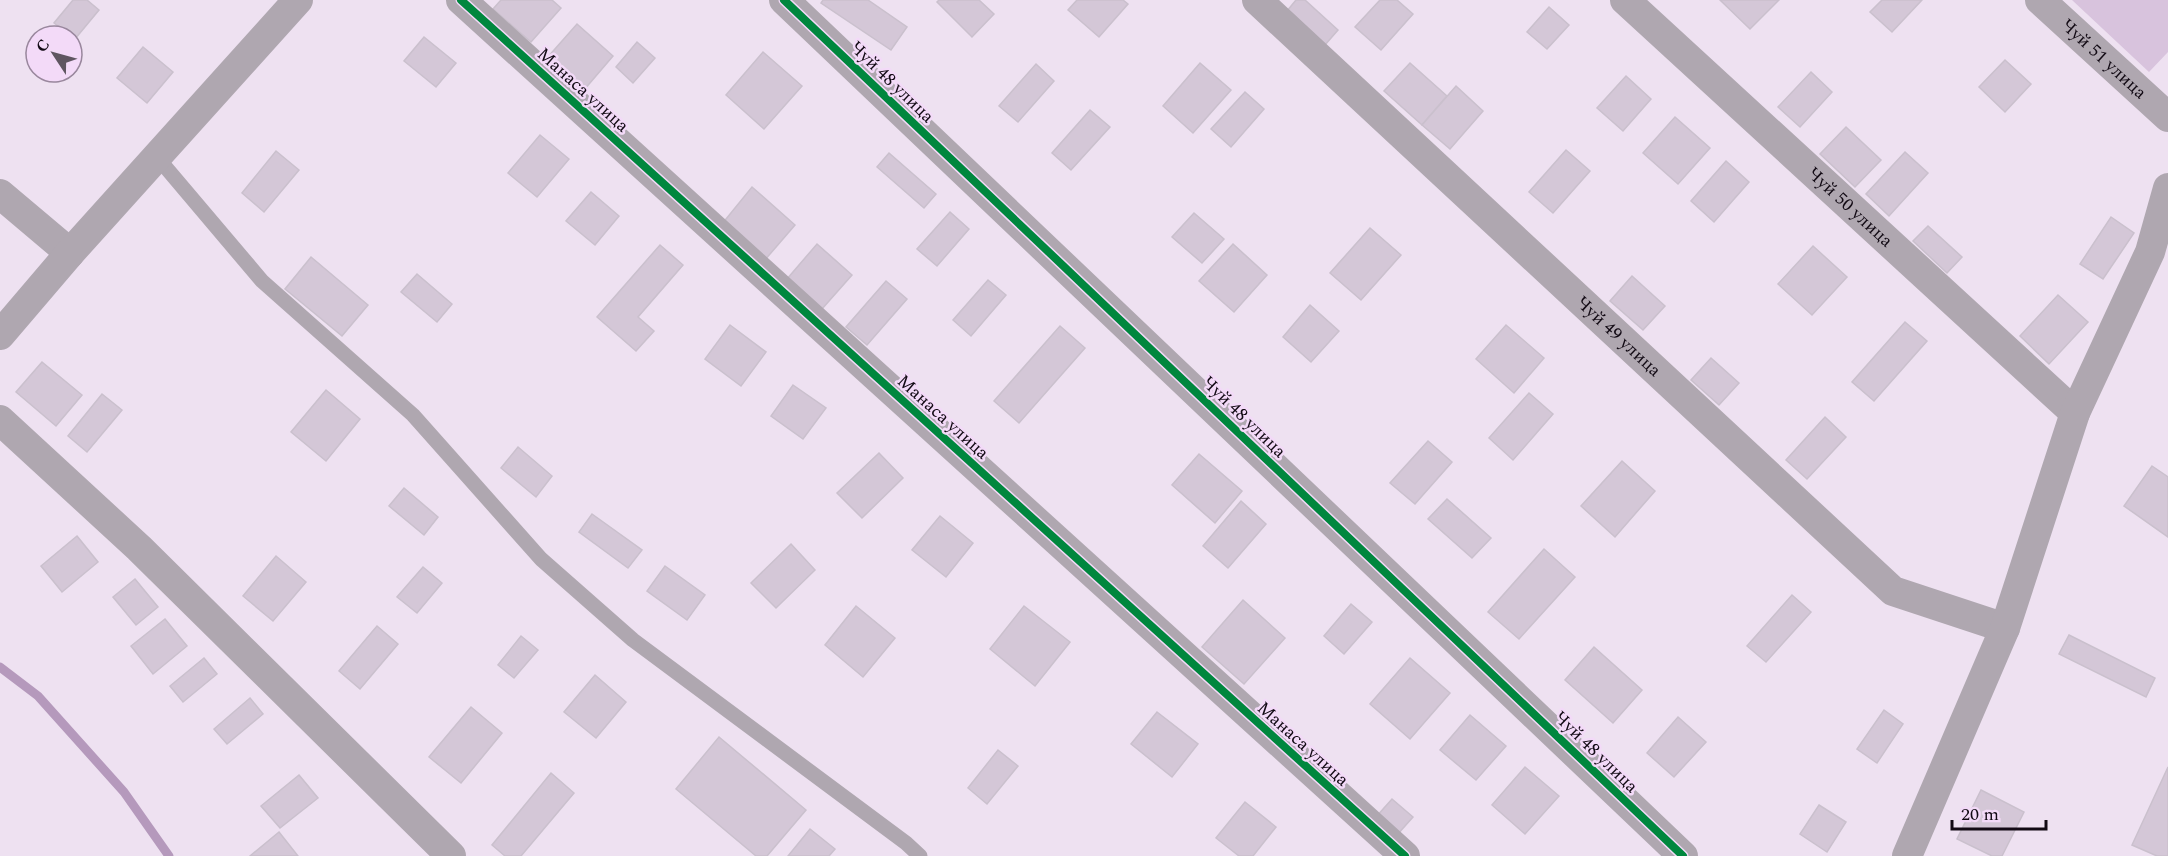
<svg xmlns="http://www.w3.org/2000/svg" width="2168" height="856" font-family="Spectral,serif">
	<rect width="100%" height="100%" fill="#eee1f1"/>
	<polygon fill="#d8c3dd" points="2072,0 2168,0 2168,52 2149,72"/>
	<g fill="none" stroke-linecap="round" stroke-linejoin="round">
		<polyline stroke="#b599bc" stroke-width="9" points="0,667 38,696 124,792 169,856"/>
	</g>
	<g fill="#d4c7d7" stroke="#cac0cd" stroke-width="1.5">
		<polygon points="73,0 87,0 99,10 75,39 54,23"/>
		<polygon points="501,0 552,0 561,8 531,42 493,9"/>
		<polygon points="823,0 868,0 907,27 891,50 821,3"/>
		<polygon points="939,0 979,0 994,14 972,37 937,2"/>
		<polygon points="1077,0 1123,0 1128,4 1099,37 1068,10"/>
		<polygon points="1296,0 1305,0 1338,30 1325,45 1287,11"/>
		<polygon points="1380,0 1397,0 1413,14 1381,50 1355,27"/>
		<polygon points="1720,0 1779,0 1750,29"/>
		<polygon points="1882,0 1922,0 1892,32 1870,12"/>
		<polygon points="1549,7 1569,25 1547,49 1527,32"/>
		<polygon points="577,24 613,56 584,90 547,58"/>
		<polygon points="424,37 456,63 436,87 404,61"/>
		<polygon points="637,42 655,58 633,83 616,67"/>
		<polygon points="143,47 173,72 147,103 117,78"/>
		<polygon points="763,52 802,86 764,129 726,95"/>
		<polygon points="2005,60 2031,84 2005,112 1979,87"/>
		<polygon points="1200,63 1231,90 1193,133 1163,106"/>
		<polygon points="1410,63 1447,96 1422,125 1384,91"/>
		<polygon points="1036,64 1054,81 1018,122 999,106"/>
		<polygon points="1811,72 1832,92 1800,127 1778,107"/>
		<polygon points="1626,76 1651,99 1623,131 1597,108"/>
		<polygon points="1456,86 1483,111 1450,149 1422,125"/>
		<polygon points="1245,92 1264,109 1231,147 1211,129"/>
		<polygon points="1090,110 1110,127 1071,170 1052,153"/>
		<polygon points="1675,117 1710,148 1678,184 1643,153"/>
		<polygon points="1846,127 1881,160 1855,187 1820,154"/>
		<polygon points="540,135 569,159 537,197 508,173"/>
		<polygon points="1566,150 1590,171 1553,213 1529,192"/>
		<polygon points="276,151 299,170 264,212 242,193"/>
		<polygon points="1905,152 1928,173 1889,216 1866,194"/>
		<polygon points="889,153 936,194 924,208 877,167"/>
		<polygon points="1726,161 1749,182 1714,222 1691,201"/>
		<polygon points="752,187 795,225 764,261 722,224"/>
		<polygon points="591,192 619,216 595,245 566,221"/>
		<polygon points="950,212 969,229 937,266 917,249"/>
		<polygon points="1194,213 1224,239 1202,263 1172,237"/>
		<polygon points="2111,217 2134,233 2103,279 2080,264"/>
		<polygon points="1928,226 1962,257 1947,273 1913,241"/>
		<polygon points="1370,228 1401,255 1361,300 1330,273"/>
		<polygon points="817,244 852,275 822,309 787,279"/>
		<polygon points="1233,244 1267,275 1234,312 1199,281"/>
		<polygon points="660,245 683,265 638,317 654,331 636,351 597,317"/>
		<polygon points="1813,246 1847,277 1812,315 1778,284"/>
		<polygon points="311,257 368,305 342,336 285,289"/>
		<polygon points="417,274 452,304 437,322 401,292"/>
		<polygon points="1632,276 1665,306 1643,330 1610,301"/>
		<polygon points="988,280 1006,295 971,336 953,320"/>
		<polygon points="886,281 907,299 867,345 846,327"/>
		<polygon points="2058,295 2088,322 2049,364 2020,336"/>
		<polygon points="1310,305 1339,331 1311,362 1283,337"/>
		<polygon points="1905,322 1927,341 1874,401 1852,382"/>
		<polygon points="730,325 766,352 741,386 705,359"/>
		<polygon points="1506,325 1544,358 1514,393 1476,359"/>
		<polygon points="1060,326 1085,348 1019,423 994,401"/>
		<polygon points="1711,358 1739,383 1719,405 1691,380"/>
		<polygon points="42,362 82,395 56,426 16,392"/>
		<polygon points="793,385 826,408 803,439 771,416"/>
		<polygon points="326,390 360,419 326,461 291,432"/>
		<polygon points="1529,393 1553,414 1513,460 1489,438"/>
		<polygon points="102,394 122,410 87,452 68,436"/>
		<polygon points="1825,417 1846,437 1807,479 1786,460"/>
		<polygon points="1428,441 1452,462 1415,504 1390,483"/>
		<polygon points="518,447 552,476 536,497 501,468"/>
		<polygon points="879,453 903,478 862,518 837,493"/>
		<polygon points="1199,454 1242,491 1215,523 1172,485"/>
		<polygon points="1622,461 1655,491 1615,537 1581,506"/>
		<polygon points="2152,466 2168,477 2168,537 2124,506"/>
		<polygon points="404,488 438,517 424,535 389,506"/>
		<polygon points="1447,499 1491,538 1472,558 1428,519"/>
		<polygon points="1241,501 1266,524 1228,568 1203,546"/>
		<polygon points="592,514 642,550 628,568 579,532"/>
		<polygon points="940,516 973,543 946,577 912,550"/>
		<polygon points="77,536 98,562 62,592 41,566"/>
		<polygon points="791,544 815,570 776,608 751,583"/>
		<polygon points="1544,549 1575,577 1519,639 1488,612"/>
		<polygon points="276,556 306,582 273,621 243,596"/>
		<polygon points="665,566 705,595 687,620 647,591"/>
		<polygon points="423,567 442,583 417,613 397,597"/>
		<polygon points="135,579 158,607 136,625 113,597"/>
		<polygon points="1792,595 1811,612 1766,662 1747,646"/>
		<polygon points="1243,600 1285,638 1244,684 1202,647"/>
		<polygon points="1351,604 1372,622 1344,654 1324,636"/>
		<polygon points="856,606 895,638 863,677 825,645"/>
		<polygon points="1024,606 1070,642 1035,686 990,649"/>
		<polygon points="165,619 187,646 153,674 131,646"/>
		<polygon points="377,626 398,644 360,689 339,671"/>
		<polygon points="2069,635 2155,678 2146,697 2059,654"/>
		<polygon points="521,636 538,650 514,678 498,665"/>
		<polygon points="1594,647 1642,690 1613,723 1565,680"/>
		<polygon points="204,658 217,674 183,702 170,686"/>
		<polygon points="1410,658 1450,693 1410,739 1370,704"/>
		<polygon points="595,675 626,702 596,738 564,712"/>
		<polygon points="250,698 263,714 227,744 214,729"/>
		<polygon points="471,707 502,733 461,783 429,757"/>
		<polygon points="1884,710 1903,724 1877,763 1857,749"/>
		<polygon points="1157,712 1198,744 1172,777 1131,744"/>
		<polygon points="1470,715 1506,746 1476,780 1440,750"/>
		<polygon points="1678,717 1706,742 1674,777 1647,753"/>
		<polygon points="719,737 806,810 767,856 756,856 676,789"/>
		<polygon points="998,750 1018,766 987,804 968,788"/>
		<polygon points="1525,767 1559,796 1525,834 1492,805"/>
		<polygon points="2168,767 2168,856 2157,856 2132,845"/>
		<polygon points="551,773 574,793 521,856 505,856 492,845"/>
		<polygon points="299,775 318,798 280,828 261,806"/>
		<polygon points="1981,790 2024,812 2002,856 1992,856 1957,839"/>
		<polygon points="1392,799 1413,817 1397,835 1376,817"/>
		<polygon points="1245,802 1276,827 1253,856 1239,856 1216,838"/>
		<polygon points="1819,805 1846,822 1827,852 1800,834"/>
		<polygon points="810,829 835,849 829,856 788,856"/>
		<polygon points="279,832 298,856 250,856"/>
	</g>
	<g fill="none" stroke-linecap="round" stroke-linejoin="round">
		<polyline stroke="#afa7b0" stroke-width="15" points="157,157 262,281 413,415 541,559 633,640 906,843 920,856"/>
		<g stroke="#afa7b0" stroke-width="30">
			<polyline points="461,0 1405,856"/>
			<polyline points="784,0 1683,856"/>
			<path id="s1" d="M1257 0 1893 591 2005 628"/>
			<path id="s2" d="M1625 0 2075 413"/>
			<path id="s3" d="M2040 0 2168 117"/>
			<polyline points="0,194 70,253"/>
			<polyline points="0,335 70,253 298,0"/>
			<polyline points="0,420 139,548 451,856"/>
			<polyline points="1907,856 2005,628 2075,413 2150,252 2168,188"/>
		</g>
		<defs>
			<g id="cycleway">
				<polyline points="461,0 1405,856"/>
				<polyline points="784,0 1683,856"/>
			</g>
		</defs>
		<use href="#cycleway" stroke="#f3daf8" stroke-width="11"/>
		<use href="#cycleway" stroke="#00873e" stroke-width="8"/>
	</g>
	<g text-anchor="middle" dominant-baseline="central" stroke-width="5" stroke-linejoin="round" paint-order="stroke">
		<g font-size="18" fill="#120a14" stroke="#f3daf8">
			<text stroke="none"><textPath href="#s3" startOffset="87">Чуй 51 улица</textPath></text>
			<text transform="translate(892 82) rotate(44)">Чуй 48 улица</text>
			<text transform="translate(583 90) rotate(42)">Манаса улица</text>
			<text stroke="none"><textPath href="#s2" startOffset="306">Чуй 50 улица</textPath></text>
			<text stroke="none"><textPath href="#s1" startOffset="494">Чуй 49 улица</textPath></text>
			<text transform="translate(943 417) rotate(42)">Манаса улица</text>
			<text transform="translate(1244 417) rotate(44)">Чуй 48 улица</text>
			<text transform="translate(1303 744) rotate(42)">Манаса улица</text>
			<text transform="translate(1596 752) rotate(44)">Чуй 48 улица</text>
		</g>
	</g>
	<g transform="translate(54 54) rotate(306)"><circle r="28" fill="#f3daf8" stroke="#99879d" stroke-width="1.5"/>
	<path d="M0-4.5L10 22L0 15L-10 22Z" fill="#5f5561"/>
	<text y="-9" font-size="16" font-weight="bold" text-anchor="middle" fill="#120a14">С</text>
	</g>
	<path d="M1952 820v9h94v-9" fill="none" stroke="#120a14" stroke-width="3"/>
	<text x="1961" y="820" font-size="18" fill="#120a14" stroke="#f3daf8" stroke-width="4.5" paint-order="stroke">20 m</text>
</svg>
